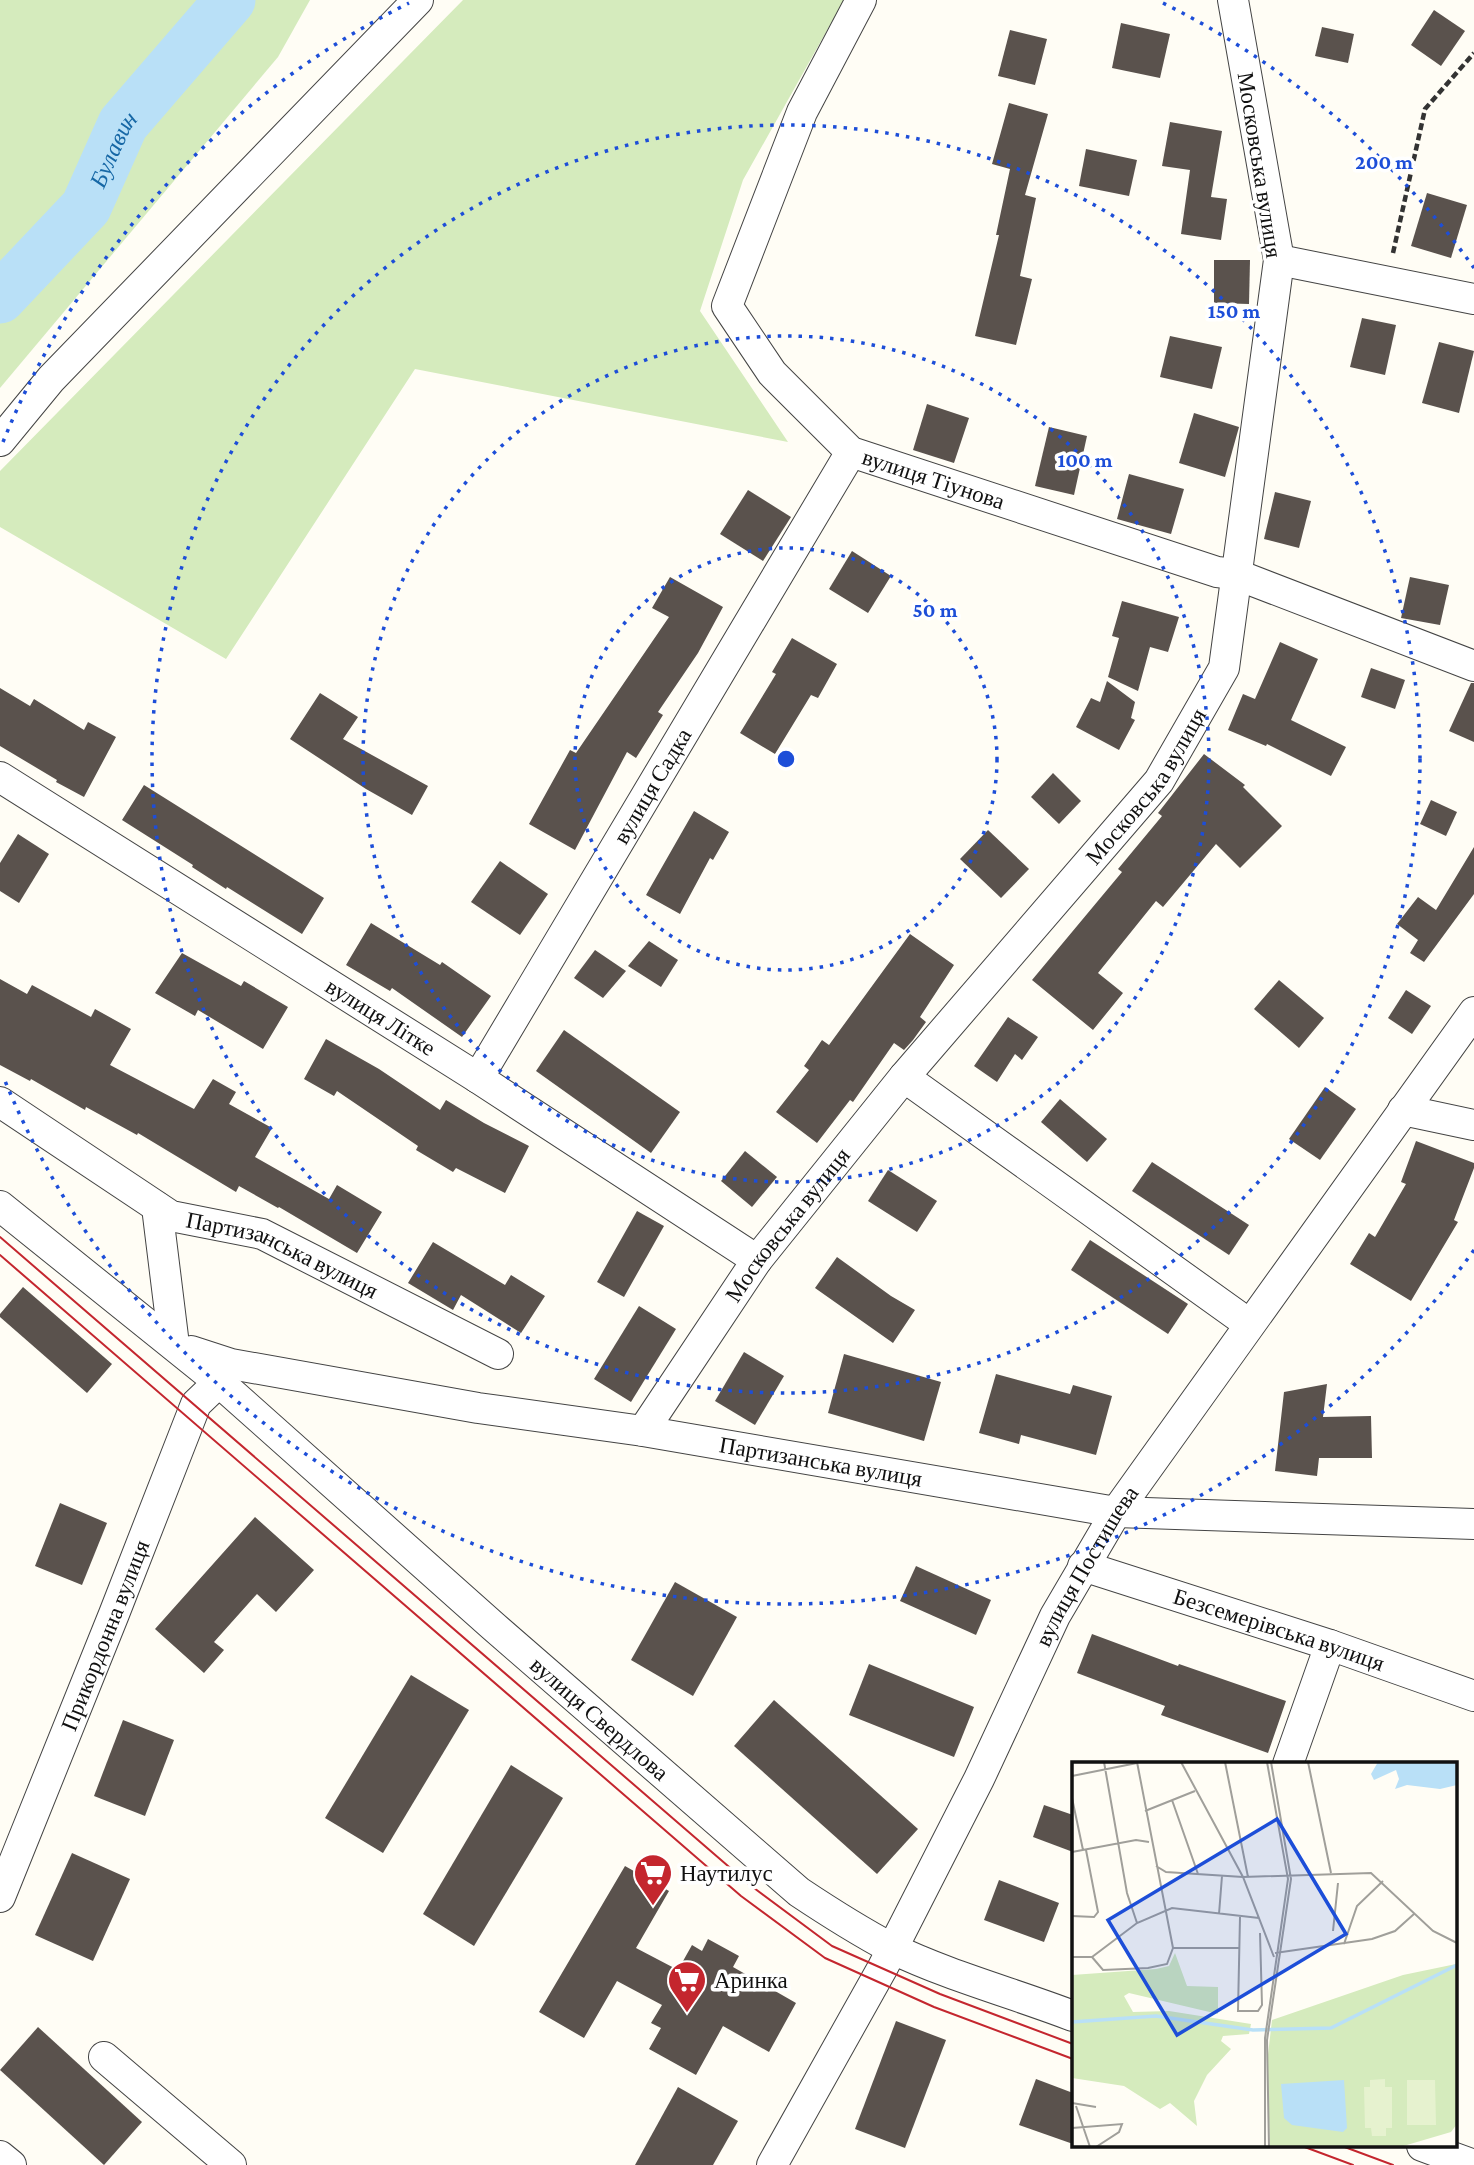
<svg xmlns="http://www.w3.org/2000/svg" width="1474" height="2165" font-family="'Crimson Pro',serif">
	<rect width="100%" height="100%" fill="#fffdf5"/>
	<g fill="#d5ebbd">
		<polygon points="0,0 310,0 278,57 0,388"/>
		<polygon points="463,0 844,0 743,180 700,311 788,442 415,369 226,659 0,527 0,471"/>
	</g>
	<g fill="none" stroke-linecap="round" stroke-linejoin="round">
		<path stroke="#b9e0f7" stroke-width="51" id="s1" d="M0 298 86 207 123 124 230 0"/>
	</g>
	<g fill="#5a524d">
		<polygon points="1434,10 1465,31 1441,66 1411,45"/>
		<polygon points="1121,23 1170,34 1160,78 1112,68"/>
		<polygon points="1322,27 1354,34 1348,63 1315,56"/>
		<polygon points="1010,30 1047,39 1035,85 998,76"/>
		<polygon points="1009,103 1048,114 1025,195 1036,198 1020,276 1032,279 1016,345 975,336 999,235 996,235 1010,169 992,164"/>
		<polygon points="1170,122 1222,131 1211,197 1227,199 1221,240 1181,234 1190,170 1162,166"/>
		<polygon points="1086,149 1137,160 1129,196 1079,186"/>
		<polygon points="1427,193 1467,205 1451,258 1411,246"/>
		<polygon points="1214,260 1250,260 1249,304 1214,303"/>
		<polygon points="1362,318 1396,325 1385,375 1350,367"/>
		<polygon points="1170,336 1222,347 1212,389 1160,377"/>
		<polygon points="1439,342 1474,351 1459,413 1422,403"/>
		<polygon points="927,404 969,418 954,463 913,450"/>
		<polygon points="1194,413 1239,427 1225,477 1179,463"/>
		<polygon points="1049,427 1087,436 1074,495 1035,486"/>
		<polygon points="1129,474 1184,489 1171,534 1117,519"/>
		<polygon points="748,490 791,517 763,561 720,534"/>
		<polygon points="1275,492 1311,501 1299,548 1264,539"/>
		<polygon points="852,551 891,576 868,613 829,589"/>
		<polygon points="670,577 723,607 698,653 658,712 663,715 636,758 627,752 575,850 529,824 570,750 576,753 669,617 652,608"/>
		<polygon points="1410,577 1449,585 1440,625 1401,618"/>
		<polygon points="1122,601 1179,617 1168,652 1150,647 1138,691 1108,677 1119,638 1112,636"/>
		<polygon points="792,638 837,664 818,698 811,695 775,754 740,733 776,674 772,672"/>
		<polygon points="1280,642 1318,659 1291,720 1346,747 1331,776 1267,744 1266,746 1228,730 1243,694 1255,699"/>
		<polygon points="1371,668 1405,680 1395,709 1361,697"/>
		<polygon points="1107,681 1135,702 1131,718 1135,720 1119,750 1076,727 1091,698 1100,702"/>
		<polygon points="1471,683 1474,683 1474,742 1449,731"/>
		<polygon points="0,688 30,706 34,699 84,730 88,722 116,737 84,797 56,782 57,780 0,746"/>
		<polygon points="320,693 358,717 343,739 428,786 412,815 366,789 290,739"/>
		<polygon points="1204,754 1245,785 1243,787 1282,826 1240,868 1216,844 1163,907 1156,901 1098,973 1123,993 1093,1030 1032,980 1122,872 1118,869 1162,816 1158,813"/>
		<polygon points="1053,773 1081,801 1059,824 1031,797"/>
		<polygon points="144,785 324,898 302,934 227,887 226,889 192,867 193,865 122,820"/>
		<polygon points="1431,800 1457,812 1446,836 1420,824"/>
		<polygon points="694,811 729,832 713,860 710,858 680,914 646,895"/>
		<polygon points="988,830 1029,869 1001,898 960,859"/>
		<polygon points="18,834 49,854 19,903 0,891 0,863"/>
		<polygon points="1474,847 1474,894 1424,962 1410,953 1418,940 1397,924 1418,897 1436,910"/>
		<polygon points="500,861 548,894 520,935 471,902"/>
		<polygon points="371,923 440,965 442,962 491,996 462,1037 392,988 390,991 346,965"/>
		<polygon points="910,934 954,965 920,1017 926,1022 913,1040 904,1050 894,1043 853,1102 850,1100 817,1143 776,1112 809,1070 804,1066 822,1040 829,1045"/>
		<polygon points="649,941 678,960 661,987 628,966"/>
		<polygon points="595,950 626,971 603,998 574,978"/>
		<polygon points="182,953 241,986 244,981 288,1007 263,1049 198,1010 195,1016 155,993"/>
		<polygon points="0,979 27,994 32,985 91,1017 95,1009 131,1029 110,1065 194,1109 213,1079 236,1092 229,1104 272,1128 255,1157 329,1199 337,1185 382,1212 357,1253 279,1207 278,1208 239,1186 236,1192 138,1133 137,1135 86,1107 85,1110 31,1079 30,1081 0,1065"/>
		<polygon points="1279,980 1324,1018 1299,1048 1254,1009"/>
		<polygon points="1406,990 1431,1006 1412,1034 1388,1018"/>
		<polygon points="1008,1017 1038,1037 1022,1060 1015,1054 997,1082 974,1066"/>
		<polygon points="564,1030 680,1112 651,1153 536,1071"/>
		<polygon points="326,1039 379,1069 440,1110 446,1100 484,1123 529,1146 505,1193 456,1168 453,1172 416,1150 418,1146 337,1091 334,1096 304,1079"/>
		<polygon points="1325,1087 1356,1109 1320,1160 1289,1139"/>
		<polygon points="1060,1099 1107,1139 1087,1162 1041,1122"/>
		<polygon points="1416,1141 1474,1163 1474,1168 1454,1220 1458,1222 1411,1301 1350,1264 1369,1233 1375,1237 1406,1184 1401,1182"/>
		<polygon points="745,1151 777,1177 752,1207 721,1181"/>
		<polygon points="1152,1162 1249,1225 1229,1255 1132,1191"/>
		<polygon points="888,1170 937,1201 917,1232 868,1201"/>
		<polygon points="637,1211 664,1226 624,1297 597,1282"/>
		<polygon points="1090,1240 1188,1304 1168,1334 1071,1270"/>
		<polygon points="433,1242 505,1285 511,1275 545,1296 521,1333 461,1295 453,1310 408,1283"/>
		<polygon points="837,1257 891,1296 915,1310 893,1343 815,1288"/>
		<polygon points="23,1287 112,1364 87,1393 0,1317 0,1314"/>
		<polygon points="639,1306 676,1329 631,1402 594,1379"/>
		<polygon points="744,1352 784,1376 755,1425 715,1401"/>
		<polygon points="844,1354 941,1382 924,1441 828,1413"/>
		<polygon points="996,1374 1070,1394 1073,1385 1112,1396 1096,1455 1021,1435 1019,1444 979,1433"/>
		<polygon points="1327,1384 1323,1417 1371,1416 1372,1458 1319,1458 1317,1476 1275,1471 1284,1392"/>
		<polygon points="60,1503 107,1523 82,1585 35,1566"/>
		<polygon points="255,1517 314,1570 276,1612 257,1594 214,1642 224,1650 204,1673 155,1629"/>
		<polygon points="916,1566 991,1600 976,1635 900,1601"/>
		<polygon points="675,1582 737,1617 693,1696 631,1660"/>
		<polygon points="1092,1634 1178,1666 1179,1664 1286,1701 1268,1753 1161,1715 1165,1706 1077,1673"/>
		<polygon points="869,1664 974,1707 954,1757 849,1715"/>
		<polygon points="411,1675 469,1710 383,1853 325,1818"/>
		<polygon points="774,1700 918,1829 877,1874 734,1746"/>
		<polygon points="123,1720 174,1740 145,1816 94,1796"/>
		<polygon points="511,1765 563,1798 474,1946 423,1914"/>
		<polygon points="1044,1805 1073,1815 1073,1852 1033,1837"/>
		<polygon points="72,1853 130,1879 93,1961 35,1935"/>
		<polygon points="625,1866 669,1891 636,1948 678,1970 692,1945 702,1951 708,1939 739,1956 733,1967 796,2003 769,2052 723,2026 696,2075 649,2049 661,2028 651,2023 662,2005 617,1981 584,2038 539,2012"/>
		<polygon points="999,1880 1059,1903 1044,1942 984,1920"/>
		<polygon points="896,2021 946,2040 905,2148 855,2129"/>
		<polygon points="38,2027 142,2122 104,2165 0,2070"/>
		<polygon points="1036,2079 1073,2093 1073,2144 1019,2125"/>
		<polygon points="678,2087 738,2121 713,2165 635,2165"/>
	</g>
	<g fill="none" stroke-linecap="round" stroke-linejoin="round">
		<defs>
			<g id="minor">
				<path id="s2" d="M861 0 802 112 727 306 772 373 851 452 1217 572 1235 574 1474 666"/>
				<polyline points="1279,260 1474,299"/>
				<polyline points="0,441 51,379 418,0"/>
				<path id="s3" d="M0 777 478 1078 757 1260"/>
				<polyline points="904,1077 1249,1324"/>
				<path id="s4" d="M478 1078 851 452"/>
				<path id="s5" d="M0 1102 171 1216 262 1234 498 1354"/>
				<polyline points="1403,1110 1474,1125"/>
				<path id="s6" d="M0 1206 219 1382 493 1626 799 1892C829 1912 859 1931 891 1948 949 1976 1013 1993 1073 2016"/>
				<polyline points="157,1207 174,1345"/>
				<path id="s7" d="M191 1351 231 1364 478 1408 643 1431 1116 1512 1474 1524"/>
				<path id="s8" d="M643 1431 757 1260 904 1077 1159 781 1224 668 1279 260 1233 0"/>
				<path id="s9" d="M1083 1566 1330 1645 1474 1696"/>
				<polyline points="1288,1764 1330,1645"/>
				<path id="s10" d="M0 1897 114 1614 196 1404 219 1382"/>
				<polyline points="104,2057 231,2165"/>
				<polyline points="1422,2146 1474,2165"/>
				<polyline points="0,2156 11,2165"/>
				<path id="s11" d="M772 2165 883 1967 979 1779 1055 1616 1116 1512 1474 1012"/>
			</g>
		</defs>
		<use href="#minor" stroke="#444" stroke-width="32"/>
		<polyline stroke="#333" stroke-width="4.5" stroke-dasharray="7 3.5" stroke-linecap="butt" points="1393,253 1425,109 1474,53"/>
		<use href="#minor" stroke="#fff" stroke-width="30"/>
		<g stroke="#c4262e" stroke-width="2">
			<polyline points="0,1237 750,1885 832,1946 940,1994 1073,2044"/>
			<polyline points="0,1255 741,1896 825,1958 934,2007 1073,2059"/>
			<polyline points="1302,2146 1353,2165"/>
			<polyline points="1342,2146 1393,2165"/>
		</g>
	</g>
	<g fill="none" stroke="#1d4ed8" stroke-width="3.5" stroke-dasharray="3.5 7">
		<circle cx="786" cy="759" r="211"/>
		<circle cx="786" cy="759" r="423"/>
		<circle cx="786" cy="759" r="634"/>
		<path d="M1474 1250A845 845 0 0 1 3 1076M3 442A845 845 0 0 1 409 3M1163 3A845 845 0 0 1 1474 268"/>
	</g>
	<defs>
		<symbol id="supermarket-pin" viewBox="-11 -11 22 30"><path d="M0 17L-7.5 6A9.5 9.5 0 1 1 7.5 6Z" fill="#c4262e" stroke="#fff"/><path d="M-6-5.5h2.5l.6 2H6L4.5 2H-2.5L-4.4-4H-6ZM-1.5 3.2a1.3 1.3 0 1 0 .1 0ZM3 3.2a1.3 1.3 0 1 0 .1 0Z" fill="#fff"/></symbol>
	</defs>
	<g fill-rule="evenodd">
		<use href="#supermarket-pin" x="631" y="1851" width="44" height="60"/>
		<use href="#supermarket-pin" x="665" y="1958" width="44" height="60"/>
	</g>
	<g text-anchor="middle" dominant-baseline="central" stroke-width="7" stroke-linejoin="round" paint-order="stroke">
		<g font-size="23" fill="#111" stroke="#fff">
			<text transform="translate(1260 165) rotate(81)">Московська вулиця</text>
			<text stroke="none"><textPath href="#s2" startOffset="614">вулиця Тіунова</textPath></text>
			<text stroke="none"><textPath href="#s8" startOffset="819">Московська вулиця</textPath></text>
			<text stroke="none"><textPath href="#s4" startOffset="340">вулиця Садка</textPath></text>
			<text stroke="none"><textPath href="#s3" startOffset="450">вулиця Літке</textPath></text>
			<text stroke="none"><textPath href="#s8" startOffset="252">Московська вулиця</textPath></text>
			<text stroke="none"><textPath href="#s5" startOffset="324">Партизанська вулиця</textPath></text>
			<text stroke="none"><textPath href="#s7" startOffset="640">Партизанська вулиця</textPath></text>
			<text stroke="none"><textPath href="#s11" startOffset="677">вулиця Постишева</textPath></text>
			<text stroke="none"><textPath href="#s9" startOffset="206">Безсемерівська вулиця</textPath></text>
			<text stroke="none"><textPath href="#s10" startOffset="282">Прикордонна вулиця</textPath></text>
			<text stroke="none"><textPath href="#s6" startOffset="789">вулиця Свердлова</textPath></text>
		</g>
		<g font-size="23" fill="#111" stroke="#fff" text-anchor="start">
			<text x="680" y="1873">Наутилус</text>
			<text x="714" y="1980">Аринка</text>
		</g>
		<g font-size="24" font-style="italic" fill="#1768a6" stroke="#fff">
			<text stroke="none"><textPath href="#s1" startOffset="189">Булавин</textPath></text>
		</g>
	</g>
	<g transform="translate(1072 1762)">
		<rect width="385" height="385" fill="#fffdf5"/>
		<path d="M103 191 115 224 146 225V252L57 231 52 234 61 250 97 249 179 262 177 272 151 274 149 279 159 287 135 313 122 339 125 364 98 341 88 347 52 324 0 316V213L84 207 97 204ZM384 202 385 362 379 370 328 385H198L195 301 200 258 331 213Z" fill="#d5ebbd"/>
		<path d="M313 317V325H320V366H314V374H300L299 366H293L292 325H298V318ZM335 318H363L364 363H335Z" fill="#e6f2cf"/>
		<path d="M306 0H385V23L368 27 335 23 323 27 327 17 324 8 302 18 299 12ZM272 318 275 366 271 370 220 363 212 356 209 322Z" fill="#b9e0f7"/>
		<path fill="none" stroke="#b9e0f7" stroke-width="3.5" d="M0 260 84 254 181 268 259 266 385 203"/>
		<path fill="none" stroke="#a09f9a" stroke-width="2" d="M32 0 55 131 65 161M109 0 171 115 202 195M153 0 176 115M236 0 259 111M0 14 65 1M0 36 11 88M100 38 126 112M73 49 123 29M0 90 64 78 77 80M84 104 94 110 171 115 299 111 361 169 385 181M147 152 150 114M0 154 22 155 26 150 14 88M168 155 166 249H186L190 243 188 171M261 169 266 121M272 182 285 144 311 119M101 186H167M203 191 300 177 323 169 342 152M0 195H20L65 161 100 146 187 156M20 195 31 208 76 206 95 202 101 186 65 0M0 341 24 345M4 344 18 385M0 366 50 362 47 370 24 385M193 385V276L216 117 195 0M197 385 195 278 219 117 199 0"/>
		<path fill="#1d4ed8" fill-opacity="0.15" stroke="#1d4ed8" stroke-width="3.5" d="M205 57 274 172 105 273 36 158Z"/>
		<rect width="385" height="385" fill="none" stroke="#111" stroke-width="3.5"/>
	</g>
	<circle cx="786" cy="759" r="10" fill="#1d4ed8" stroke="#fff" stroke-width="3.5"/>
	<g font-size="21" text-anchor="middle" font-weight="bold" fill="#1d4ed8" stroke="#fff" stroke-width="7" stroke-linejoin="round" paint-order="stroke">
		<text x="1384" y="169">200 m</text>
		<text x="1234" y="318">150 m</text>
		<text x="1085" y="467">100 m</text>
		<text x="935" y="617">50 m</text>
	</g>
</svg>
